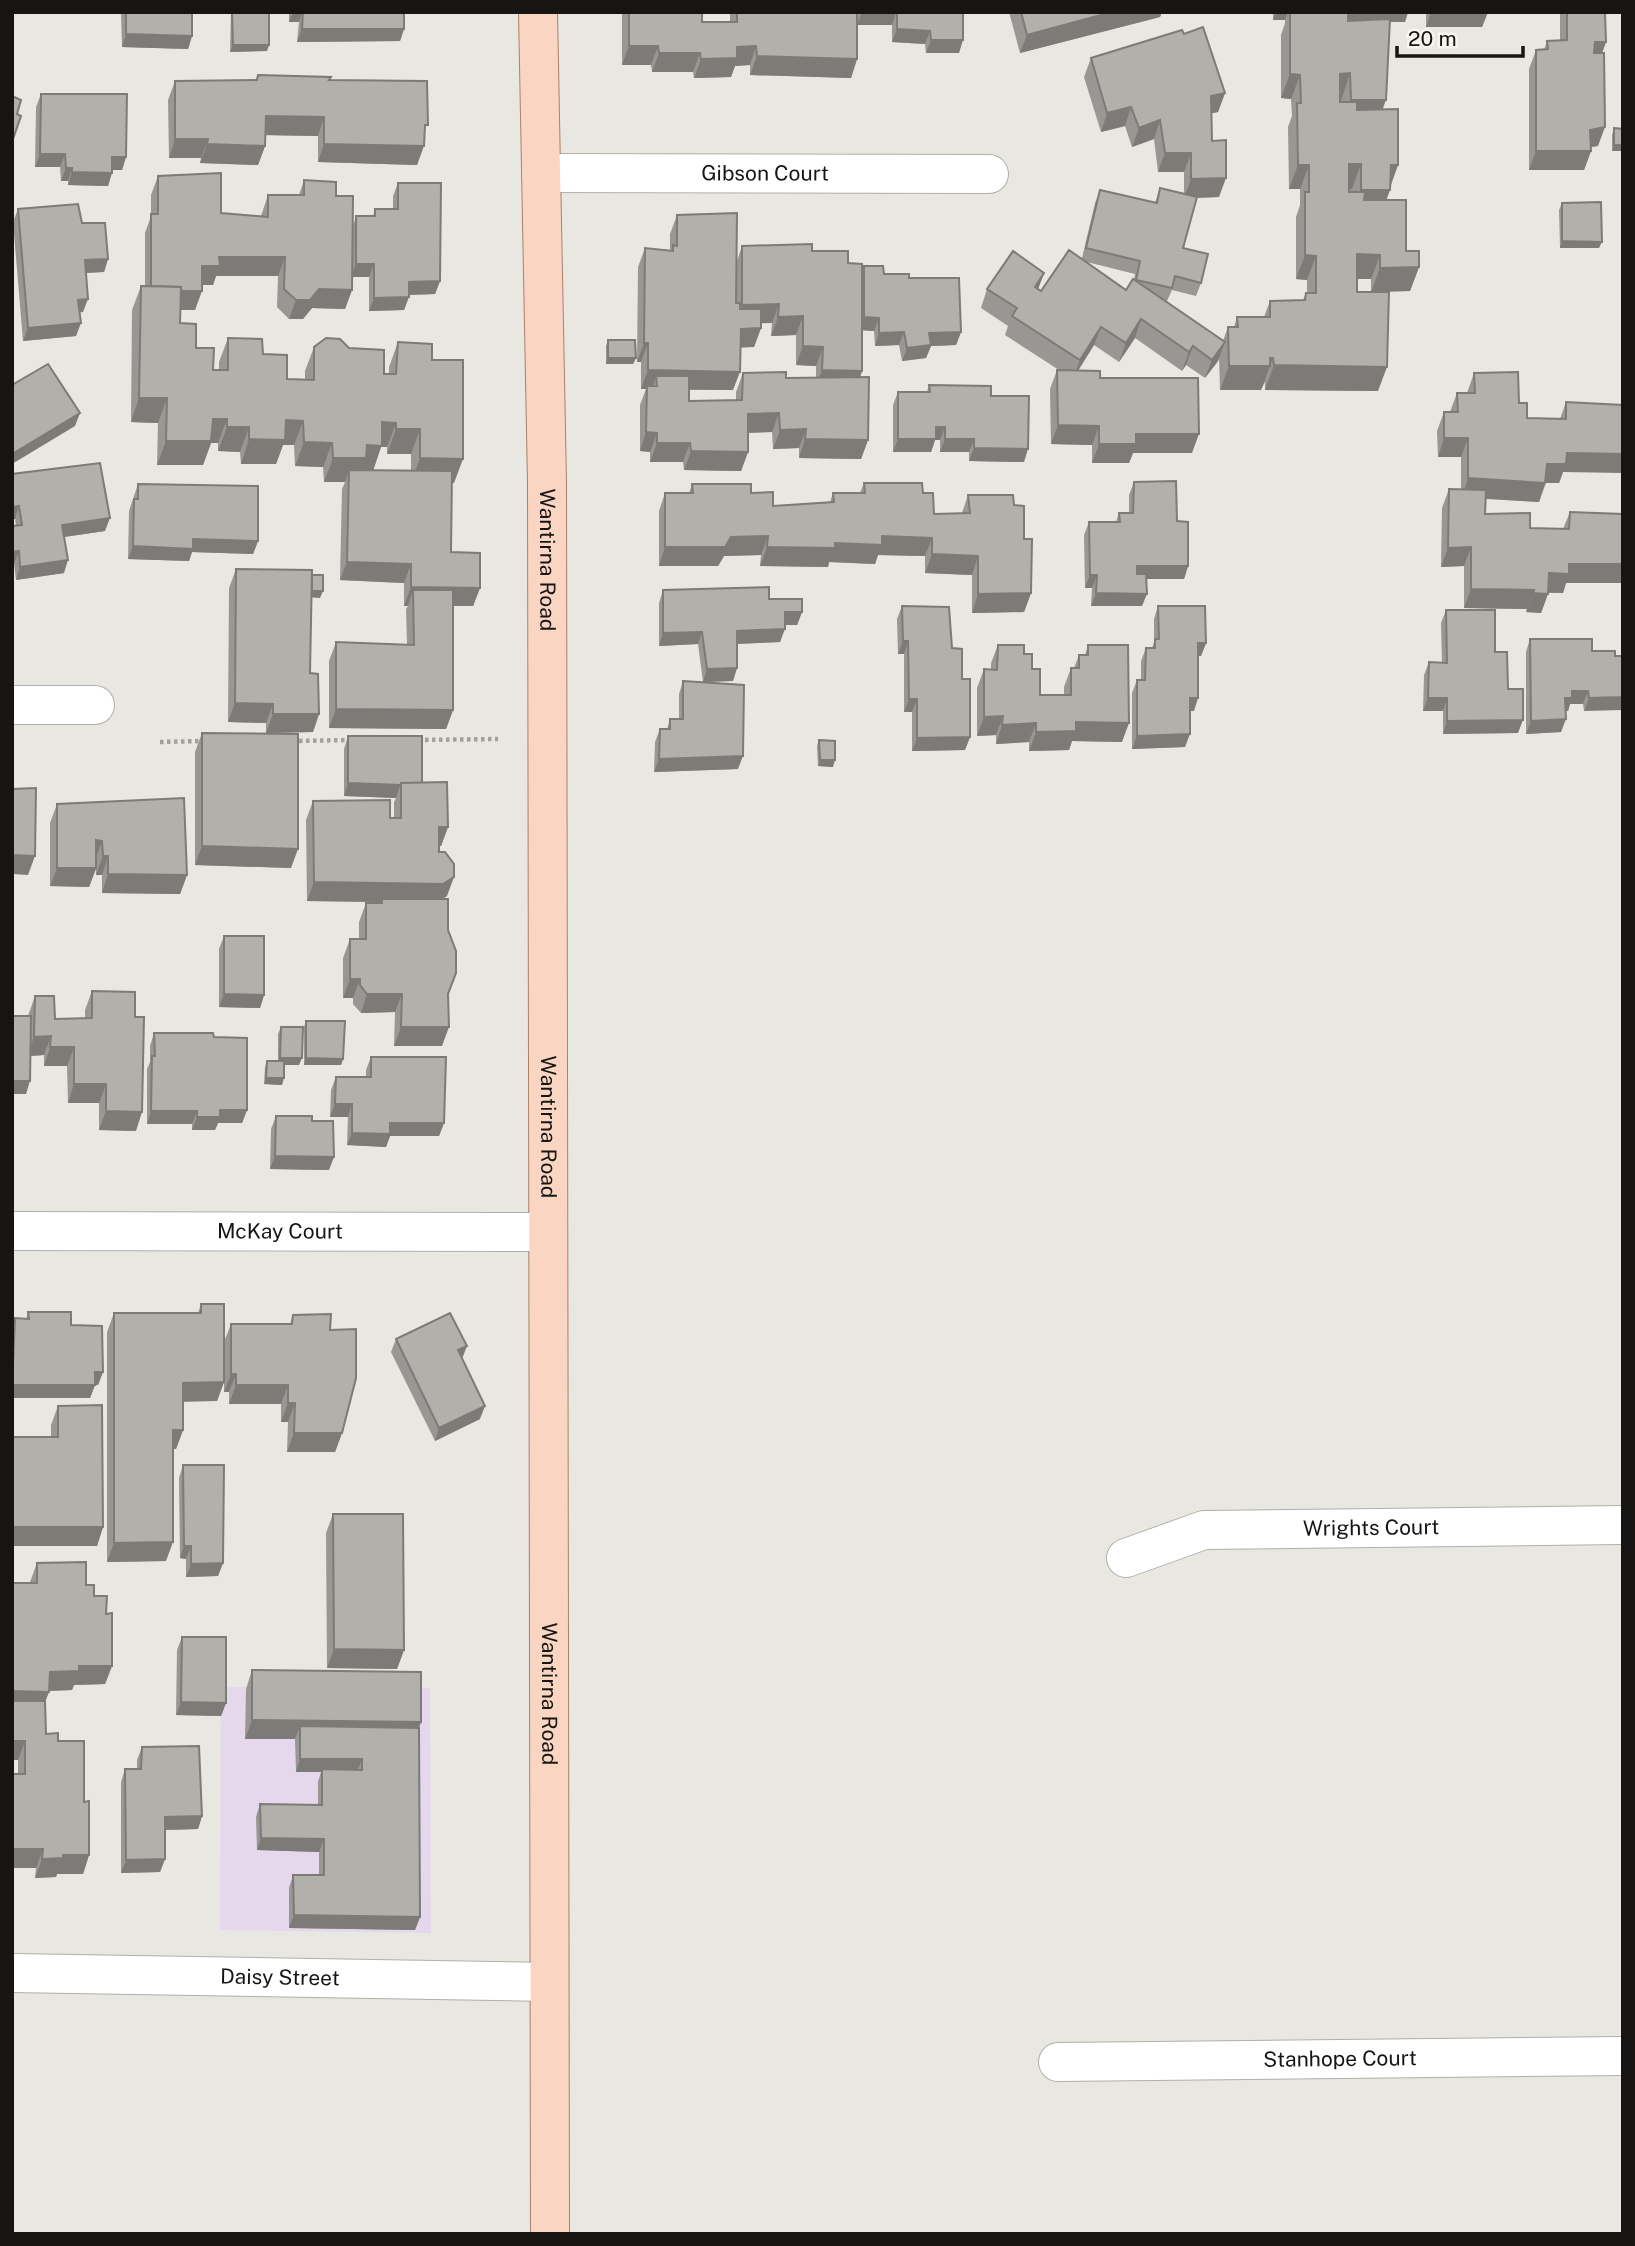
<svg xmlns="http://www.w3.org/2000/svg" width="1635" height="2246" viewBox="0 0 1635 2246" font-family="'Public Sans',sans-serif">
<rect width="100%" height="100%" fill="#e9e7e1"/>
<polygon fill="#e5d8ec" points="221,1687 430,1688 431,1933 220,1930"/>
<g fill="none" stroke-linecap="round" stroke-linejoin="round">
<g stroke="#b0afa9" stroke-width="40">
<g id="minor">
<path id="s1" d="M541,173L989,174"/>
<polyline points="12,705 95,705"/>
<path id="s2" d="M12,1231L547,1232"/>
<path id="s3" d="M1126,1558L1204,1530L1623,1525"/>
<path id="s4" d="M12,1973L548,1982"/>
<path id="s5" d="M1058,2062L1623,2056"/>
</g>
</g>
<g stroke="#a8816a" stroke-width="40">
<g id="major">
<path id="s6" d="M538,12L547,483L550,2234"/>
</g>
</g>
<g stroke="#a2a09c" stroke-width="4.5" stroke-dasharray="3.5 3.5" stroke-linecap="butt">
<polyline points="418,740 498,739"/>
<polyline points="292,741 350,740"/>
<polyline points="160,742 203,741"/>
</g>
<use href="#minor" stroke="#fff" stroke-width="38"/>
<use href="#major" stroke="#fad6c2" stroke-width="38"/>
</g>
<g fill="#989793" fill-rule="evenodd">
<polygon points="121,12 192,12 192,36 188,49 122,47"/>
<polygon points="231,12 269,12 267,51 230,52"/>
<polygon points="289,12 404,12 404,29 400,41 297,42 299,22 289,22"/>
<polygon points="622,12 702,12 702,22 730,22 730,12 963,12 959,53 926,53 925,44 892,42 892,25 857,25 857,59 851,78 750,75 750,65 735,66 731,77 694,78 693,72 652,72 651,65 622,65"/>
<polygon points="1009,12 1162,12 1160,17 1020,53"/>
<path d="M1273,12H1408L1405,22H1390L1383,109L1398,165L1386,200L1406,251L1419,267L1410,291L1371,292V279H1357V292L1378,391L1265,390V382L1261,390H1220L1219,356L1218,361L1205,378L1186,365L1182,371L1135,338L1119,362L1094,345L1078,370L1100,378L1192,453H1133L1129,463H1092V445L1051,444L1050,389L1057,370H1059L1005,335L1008,326L981,308L987,289L1044,273L1038,289L1041,291L1082,258L1095,203L1100,190L1155,203L1160,188L1184,193V172H1158L1154,139L1132,147L1125,126L1101,132L1084,77L1091,58L1184,34L1225,93L1218,112L1212,113V141L1219,197L1197,198L1183,248L1201,283L1196,296L1172,290L1167,301L1163,300L1223,341L1228,327H1234L1237,317H1264L1270,301L1303,300L1306,293H1307V280L1296,279V217L1300,205V189H1289L1288,127L1292,116L1291,99L1281,98V35L1285,23V20H1273ZM1087,262L1135,274L1134,280L1126,290Z"/>
<polygon points="1426,12 1488,12 1482,27 1426,27"/>
<polygon points="1535,12 1605,12 1606,42 1602,53 1598,146 1591,147 1591,151 1584,170 1529,170 1529,69 1536,50 1544,50 1547,41 1560,40 1560,13 1535,14"/>
<polygon points="258,75 329,80 425,134 417,165 318,162 318,136 265,135 265,146 258,165 200,163 201,158 169,158 168,100 175,81 256,80"/>
<polygon points="41,94 126,157 122,170 112,170 108,186 68,185 68,181 61,181 60,167 35,167 36,107"/>
<polygon points="1614,128 1623,151 1612,151 1612,135"/>
<path d="M158,176L221,213L261,216L268,195H299L304,180L336,196L353,226L356,216H373L375,209H393V196L398,183L440,281L435,294L409,295L404,310L369,311V277H352V290L345,309L312,308L303,319H289L277,307L278,276H216L213,285H202L195,310H180V323L196,348L213,370H219V362L228,338L263,354L287,379L305,380V371L314,347L349,348L384,374H389V367L398,342L432,360L454,483H452L451,552L480,588L473,606H453V710L446,729L329,728V661L336,642L407,645L406,609L408,606H404V583L340,580L342,489L345,482H324L323,467L295,466L294,445H283L276,464H241L240,452L218,451V443H211L203,465H157L158,423L131,422L132,310L141,286H145V233L151,216V195ZM381,447H387V454H411V471L373,470Z"/>
<polygon points="1562,203 1599,248 1560,248 1559,210"/>
<polygon points="18,209 82,223 108,259 104,272 86,273 83,312 80,312 76,336 23,341 13,222"/>
<path d="M677,215L737,261L742,246L812,251L862,269L864,266L884,274L909,278L961,332L956,345L931,346L926,358L902,361L899,345L875,346L874,331L862,330V371L860,377L868,440L861,459L799,458V448L773,449L772,432L748,433V452L741,471L684,470L683,462H650V452L640,451V405L646,389H641V362H637L638,267L645,248L670,250V234ZM761,323H772L771,336L796,335V365L816,366V378H786L743,373L736,392V400L689,401V390H733L740,347H754L761,328Z"/>
<polygon points="608,340 636,358 633,364 606,364 606,346"/>
<polygon points="1474,373 1519,403 1527,418 1560,419 1566,402 1623,405 1563,472 1559,483 1546,483 1539,502 1486,499 1485,514 1530,528 1563,529 1570,512 1623,583 1566,583 1563,593 1548,593 1541,613 1526,612 1527,609 1464,608 1464,566 1441,567 1442,508 1449,489 1461,490 1461,457 1438,457 1437,431 1444,412 1450,412 1457,393 1467,393"/>
<polygon points="929,385 991,396 1024,462 969,461 969,452 940,452 940,440 935,440 931,452 893,452 893,405 898,392 927,392"/>
<polygon points="12,474 105,531 64,537 64,573 16,580 14,564 16,526 15,519 12,519"/>
<polygon points="1134,482 1177,521 1188,566 1184,579 1146,579 1142,606 1091,606 1092,588 1085,588 1084,535 1089,522 1116,522 1119,513 1129,513 1129,495"/>
<polygon points="864,483 923,493 934,514 962,513 968,495 1014,505 1024,539 1031,593 1024,612 972,613 972,575 925,573 925,556 878,555 875,564 829,562 828,567 760,566 761,555 724,556 718,566 659,566 659,511 665,493 689,493 692,484 751,493 773,506 830,502 833,493 860,493"/>
<polygon points="138,484 258,541 253,554 192,552 189,561 128,559 129,511"/>
<polygon points="236,569 312,575 320,598 312,597 310,673 319,714 313,732 266,733 266,723 228,722 229,588"/>
<polygon points="663,590 769,599 802,612 797,625 785,625 780,642 737,644 737,668 733,681 703,682 698,644 659,646 659,603"/>
<polygon points="902,606 952,648 962,679 970,737 965,750 912,751 912,712 904,712 904,654 898,654 897,619"/>
<polygon points="1158,606 1206,643 1201,656 1198,656 1194,711 1190,711 1185,747 1132,749 1132,693 1137,680 1141,680 1141,661 1146,648 1152,648 1154,642 1154,619"/>
<polygon points="1446,610 1495,652 1508,689 1518,733 1443,734 1443,711 1423,711 1424,675 1429,662 1442,663 1441,623"/>
<polygon points="1530,639 1592,651 1615,651 1584,711 1583,704 1570,704 1568,711 1565,711 1561,732 1526,734 1526,652"/>
<polygon points="998,645 1024,654 1032,669 1040,695 1064,695 1064,687 1071,668 1074,668 1079,655 1085,655 1088,645 1122,742 1072,741 1069,750 1029,751 1029,742 996,744 996,735 977,736 977,688 984,669 991,670 991,663"/>
<polygon points="683,681 738,769 654,772 655,742 660,729 667,729 670,719 679,719 679,694"/>
<polygon points="202,733 291,868 195,865 195,752"/>
<polygon points="348,736 422,783 448,827 441,846 439,846 447,896 442,899 448,996 442,1046 394,1046 395,1012 361,1013 353,1004 353,998 343,998 343,958 350,939 359,939 359,922 366,903 380,903 381,902 307,901 306,820 313,801 394,818 394,802 396,798 344,796 344,749"/>
<polygon points="819,740 833,767 818,766 817,746"/>
<polygon points="57,804 187,875 180,894 102,893 102,875 96,875 96,869 89,887 50,886 50,823"/>
<polygon points="224,936 264,995 260,1008 219,1007 219,949"/>
<polygon points="92,991 136,1131 99,1130 99,1103 68,1103 67,1066 44,1066 44,1055 31,1056 26,1094 12,1094 13,1016 28,1016 35,996 55,1019 85,1018 85,1010"/>
<polygon points="306,1021 343,1059 341,1065 304,1065 304,1027"/>
<polygon points="281,1027 299,1065 284,1065 282,1085 264,1084 265,1068 267,1061 278,1061 278,1034"/>
<polygon points="154,1033 214,1037 247,1110 242,1123 218,1123 215,1130 192,1130 192,1124 147,1124 147,1069 150,1062 150,1046"/>
<polygon points="371,1057 444,1123 439,1136 390,1136 386,1147 347,1145 348,1117 330,1117 331,1090 336,1077 366,1077 366,1070"/>
<polygon points="276,1116 312,1121 329,1170 270,1169 271,1129"/>
<polygon points="201,1304 224,1342 231,1324 290,1324 293,1315 330,1330 342,1433 335,1452 287,1452 288,1422 281,1422 281,1404 229,1404 229,1392 224,1392 224,1382 217,1401 183,1401 183,1430 176,1449 173,1449 166,1561 107,1562 107,1332 114,1313 198,1313"/>
<polygon points="28,1312 71,1325 103,1372 98,1385 95,1385 90,1398 12,1398 12,1327 15,1318 26,1319"/>
<polygon points="396,1339 462,1358 480,1419 435,1441 391,1352"/>
<polygon points="58,1406 103,1527 97,1546 12,1546 51,1437 51,1425"/>
<polygon points="183,1465 223,1563 218,1576 186,1577 186,1559 180,1558 179,1478"/>
<polygon points="333,1514 404,1650 397,1669 327,1668 326,1533"/>
<polygon points="37,1563 86,1585 94,1596 106,1614 112,1666 105,1684 74,1685 72,1690 49,1691 45,1702 46,1734 58,1741 84,1802 89,1855 83,1874 57,1874 56,1877 35,1878 36,1868 18,1774 18,1760 12,1760 30,1582"/>
<polygon points="182,1637 226,1703 221,1716 176,1715 177,1650"/>
<polygon points="252,1670 421,1722 419,1728 420,1917 415,1930 289,1928 289,1888 293,1875 319,1875 319,1852 257,1850 256,1817 260,1804 318,1805 318,1782 321,1772 296,1772 295,1739 245,1739 246,1689"/>
<polygon points="142,1747 202,1816 198,1829 165,1830 165,1859 160,1872 121,1873 121,1782 125,1769 137,1769 137,1760"/>
</g>
<g fill="#7c7b78">
<polygon points="293,12 302,12 299,22 289,22"/>
<polygon points="862,12 896,12 892,25 857,25"/>
<polygon points="1112,12 1162,12 1160,17 1020,53 1027,35"/>
<polygon points="1276,12 1288,12 1285,20 1273,20"/>
<polygon points="1342,12 1408,12 1405,22 1339,22"/>
<polygon points="1431,12 1488,12 1482,27 1426,27"/>
<polygon points="1536,12 1561,12 1560,13 1535,14"/>
<polygon points="302,29 404,29 400,41 297,42"/>
<polygon points="897,29 930,31 925,44 892,42"/>
<polygon points="126,34 192,36 188,49 122,47"/>
<polygon points="931,40 963,40 959,53 926,53"/>
<polygon points="1595,42 1606,42 1599,61 1588,60"/>
<polygon points="233,45 269,45 267,51 230,52"/>
<polygon points="629,46 658,46 651,65 622,65"/>
<polygon points="756,46 750,65 735,66 731,77 694,78 701,59 737,47"/>
<polygon points="659,53 700,53 693,72 652,72"/>
<polygon points="757,56 857,59 851,78 750,75"/>
<polygon points="1350,73 1342,98 1332,98 1340,74"/>
<polygon points="1290,74 1300,75 1291,99 1281,98"/>
<polygon points="1225,93 1218,112 1204,115 1211,96"/>
<polygon points="1351,100 1386,100 1377,124 1342,124"/>
<polygon points="1131,107 1125,126 1101,132 1107,113"/>
<polygon points="266,116 324,117 318,136 259,135"/>
<polygon points="1160,120 1154,139 1132,147 1139,128"/>
<polygon points="1605,127 1598,146 1583,148 1590,130"/>
<polygon points="175,139 208,139 201,158 169,158"/>
<polygon points="207,144 265,146 258,165 200,163"/>
<polygon points="324,144 424,146 417,165 318,162"/>
<polygon points="1614,145 1623,145 1623,151 1612,151"/>
<polygon points="1536,151 1591,151 1584,170 1529,170"/>
<polygon points="1165,153 1191,153 1184,172 1158,172"/>
<polygon points="40,154 65,154 60,167 35,167"/>
<polygon points="112,157 126,157 122,170 108,170"/>
<polygon points="1349,164 1361,164 1352,189 1340,189"/>
<polygon points="1298,165 1309,165 1300,189 1289,189"/>
<polygon points="1391,165 1398,165 1389,189"/>
<polygon points="66,168 72,168 68,181 61,181"/>
<polygon points="72,172 112,173 108,186 68,185"/>
<polygon points="1226,178 1219,197 1184,198 1191,179"/>
<polygon points="1361,190 1390,190 1381,215 1352,215"/>
<polygon points="1562,241 1602,242 1599,248 1560,248"/>
<polygon points="1357,254 1380,255 1371,279 1348,279"/>
<polygon points="1305,255 1316,256 1307,280 1296,279"/>
<polygon points="219,257 285,257 278,276 216,276 213,285 195,285 202,266"/>
<polygon points="108,259 104,272 80,273 85,260"/>
<polygon points="356,264 374,264 369,277 351,277"/>
<polygon points="1419,267 1410,291 1371,292 1380,268"/>
<polygon points="1044,273 1037,292 1035,287"/>
<polygon points="440,281 435,294 404,295 409,282"/>
<polygon points="319,289 352,290 345,309 312,308 303,319 289,319 296,300"/>
<polygon points="151,290 202,291 195,310 145,309"/>
<polygon points="409,297 404,310 369,311 374,298"/>
<polygon points="88,299 83,312 74,313 78,300"/>
<polygon points="779,304 772,323 736,324 742,305"/>
<polygon points="803,316 796,335 771,336 778,317"/>
<polygon points="864,317 879,318 874,331 859,330"/>
<polygon points="1141,319 1135,338 1119,362 1126,343"/>
<polygon points="81,323 76,336 23,341 28,328"/>
<polygon points="1101,327 1094,345 1073,379 1080,360"/>
<polygon points="761,328 754,347 734,348 741,329"/>
<polygon points="904,332 899,345 875,346 879,333"/>
<polygon points="961,332 956,345 931,346 926,358 902,361 907,348 929,333"/>
<polygon points="1225,342 1218,361 1205,378 1212,360"/>
<polygon points="644,343 648,343 641,362 637,362"/>
<polygon points="803,346 823,347 816,366 796,365"/>
<polygon points="1193,346 1186,365 1182,371 1189,352"/>
<polygon points="608,358 636,358 633,364 606,364"/>
<polygon points="1270,358 1273,358 1261,390 1220,390 1229,366"/>
<polygon points="1274,365 1387,367 1378,391 1265,390"/>
<polygon points="648,370 740,372 733,390 656,389 657,386 656,376 652,389 647,386 646,389 641,389"/>
<polygon points="822,370 862,371 856,390 815,389"/>
<polygon points="139,398 167,398 158,423 131,422"/>
<polygon points="80,413 75,426 12,464 12,454"/>
<polygon points="779,413 772,432 741,433 748,414"/>
<polygon points="213,419 227,419 218,443 211,443 203,465 157,465 166,441"/>
<polygon points="286,420 303,421 294,445 283,445 276,464 241,464 249,439"/>
<polygon points="382,422 396,423 387,447 381,447 373,471 362,470 357,482 349,470 345,482 324,482 333,458 367,445"/>
<polygon points="1058,425 1099,426 1092,445 1051,444"/>
<polygon points="227,427 249,427 240,452 218,451"/>
<polygon points="936,427 945,427 940,440 935,440 931,452 893,452 898,439"/>
<polygon points="396,429 420,429 411,454 387,454"/>
<polygon points="806,429 799,448 773,449 780,430"/>
<polygon points="646,432 657,433 650,452 640,451"/>
<polygon points="1136,434 1199,434 1192,453 1133,453 1129,463 1092,463 1099,444"/>
<polygon points="1444,438 1468,438 1461,457 1438,457"/>
<polygon points="805,439 868,440 861,459 799,458"/>
<polygon points="945,439 974,439 969,452 940,452"/>
<polygon points="304,442 332,443 323,467 295,466"/>
<polygon points="657,443 690,443 683,462 650,462"/>
<polygon points="974,448 1028,449 1024,462 969,461"/>
<polygon points="691,451 748,452 741,471 684,470"/>
<polygon points="1567,453 1623,454 1623,473 1563,472 1559,483 1540,483 1547,464"/>
<polygon points="420,458 463,459 454,483 411,483"/>
<polygon points="1468,478 1545,483 1539,502 1462,497"/>
<polygon points="19,506 15,519 12,519 12,507"/>
<polygon points="110,518 105,531 57,538 62,525"/>
<polygon points="768,536 761,555 724,556 718,566 659,566 665,547 731,537"/>
<polygon points="882,536 932,538 925,556 878,555 875,564 829,562 828,567 760,566 767,547 835,543"/>
<polygon points="193,539 258,541 253,554 192,552 189,561 128,559 133,546"/>
<polygon points="1471,547 1464,566 1441,567 1448,548"/>
<polygon points="19,551 14,564 12,565 12,552"/>
<polygon points="932,554 978,556 972,575 925,573"/>
<polygon points="68,560 64,573 16,580 20,567"/>
<polygon points="347,562 411,564 404,583 340,580"/>
<polygon points="1569,564 1623,564 1623,583 1566,583 1563,593 1543,592 1549,573"/>
<polygon points="1137,566 1188,566 1184,579 1132,579"/>
<polygon points="1090,575 1097,575 1092,588 1085,588"/>
<polygon points="411,587 480,588 473,606 413,606 413,590 408,606 404,606"/>
<polygon points="1471,589 1534,590 1527,609 1464,608"/>
<polygon points="312,591 323,591 320,598 309,597"/>
<polygon points="1031,593 1024,612 972,613 978,594"/>
<polygon points="1096,593 1147,594 1142,606 1091,606"/>
<polygon points="1533,593 1548,594 1541,613 1526,612"/>
<polygon points="785,612 802,612 797,625 780,625"/>
<polygon points="785,629 780,642 733,644 737,631"/>
<polygon points="702,632 698,644 659,646 663,633"/>
<polygon points="903,641 908,641 904,654 898,654"/>
<polygon points="1198,643 1206,643 1201,656 1194,656"/>
<polygon points="737,668 733,681 703,682 707,669"/>
<polygon points="1572,691 1588,691 1583,704 1570,704 1568,711 1560,711 1565,698"/>
<polygon points="1623,697 1623,710 1584,711 1589,698"/>
<polygon points="1190,698 1198,698 1194,711 1185,711"/>
<polygon points="1428,698 1447,698 1443,711 1423,711"/>
<polygon points="909,699 917,699 912,712 904,712"/>
<polygon points="235,703 273,704 266,723 228,722"/>
<polygon points="336,709 453,710 446,729 329,728"/>
<polygon points="273,714 319,714 313,732 266,733"/>
<polygon points="1003,716 996,735 977,736 984,717"/>
<polygon points="1566,719 1561,732 1526,734 1531,721"/>
<polygon points="1523,720 1518,733 1443,734 1447,721"/>
<polygon points="1076,722 1129,723 1122,742 1072,741 1069,750 1029,751 1036,732"/>
<polygon points="1036,723 1029,742 996,744 1002,725"/>
<polygon points="1190,734 1185,747 1132,749 1137,736"/>
<polygon points="970,737 965,750 912,751 917,738"/>
<polygon points="743,756 738,769 654,772 659,759"/>
<polygon points="820,760 835,760 833,767 818,766"/>
<polygon points="348,783 400,785 396,798 344,796"/>
<polygon points="439,827 448,827 441,846 432,846"/>
<polygon points="96,840 102,841 95,860"/>
<polygon points="202,846 298,849 291,868 195,865"/>
<polygon points="12,855 35,856 28,875 12,874"/>
<polygon points="103,856 108,856 102,875 96,875"/>
<polygon points="57,868 96,868 89,887 50,886"/>
<polygon points="108,874 187,875 180,894 102,893"/>
<polygon points="454,877 447,896 436,903 382,899 381,902 307,901 314,882"/>
<polygon points="350,979 360,979 353,998 343,998"/>
<polygon points="224,994 264,995 260,1008 219,1007"/>
<polygon points="367,994 402,994 395,1012 361,1013"/>
<polygon points="401,1027 449,1027 442,1046 394,1046"/>
<polygon points="51,1036 44,1055 27,1056 34,1037"/>
<polygon points="50,1047 74,1047 67,1066 44,1066"/>
<polygon points="280,1058 302,1058 299,1065 278,1065"/>
<polygon points="306,1058 343,1059 341,1065 304,1065"/>
<polygon points="266,1078 284,1078 282,1085 264,1084"/>
<polygon points="12,1081 30,1081 26,1094 12,1094"/>
<polygon points="74,1084 106,1084 99,1103 68,1103"/>
<polygon points="335,1104 352,1104 348,1117 330,1117"/>
<polygon points="220,1110 247,1110 242,1123 218,1123 215,1130 192,1130 197,1117"/>
<polygon points="106,1111 142,1112 136,1131 99,1130"/>
<polygon points="151,1111 197,1111 192,1124 147,1124"/>
<polygon points="390,1123 444,1123 439,1136 390,1136 386,1147 347,1145 352,1133"/>
<polygon points="275,1156 334,1157 329,1170 270,1169"/>
<polygon points="467,1346 462,1359 458,1350"/>
<polygon points="95,1372 103,1372 98,1385 90,1385"/>
<polygon points="231,1374 236,1374 229,1392 224,1392"/>
<polygon points="224,1382 217,1401 176,1402 183,1383"/>
<polygon points="12,1385 95,1385 90,1398 12,1398"/>
<polygon points="236,1385 288,1385 281,1404 229,1404"/>
<polygon points="288,1403 295,1403 288,1422 281,1422"/>
<polygon points="485,1406 480,1419 435,1441 439,1428"/>
<polygon points="173,1430 183,1430 176,1449 166,1449"/>
<polygon points="294,1433 342,1433 335,1452 287,1452"/>
<polygon points="12,1527 103,1527 97,1546 12,1546"/>
<polygon points="173,1542 166,1561 107,1562 114,1543"/>
<polygon points="184,1546 191,1546 186,1559 180,1558"/>
<polygon points="223,1563 218,1576 186,1577 191,1564"/>
<polygon points="334,1649 404,1650 397,1669 327,1668"/>
<polygon points="79,1666 112,1666 105,1684 74,1685 72,1690 44,1691 50,1672"/>
<polygon points="12,1691 49,1692 42,1710 12,1710"/>
<polygon points="181,1702 226,1703 221,1716 176,1715"/>
<polygon points="252,1720 421,1722 414,1741 300,1726 295,1739 245,1739"/>
<polygon points="12,1741 25,1741 18,1760 12,1760"/>
<polygon points="300,1759 362,1759 357,1772 322,1769 321,1772 296,1772"/>
<polygon points="202,1816 198,1829 161,1830 165,1817"/>
<polygon points="261,1838 324,1839 319,1852 257,1850"/>
<polygon points="12,1849 43,1849 36,1868 12,1868"/>
<polygon points="63,1855 89,1855 83,1874 57,1874 56,1877 35,1878 42,1859"/>
<polygon points="165,1859 160,1872 121,1873 126,1860"/>
<polygon points="294,1915 420,1917 415,1930 289,1928"/>
</g>
<g fill="#b1b0ab" stroke="#7c7b78" stroke-width="2">
<polygon points="126,12 192,12 192,36 126,34"/>
<polygon points="232,12 269,12 269,45 233,45"/>
<polygon points="303,12 404,12 404,29 302,29"/>
<polygon points="629,12 702,12 702,22 737,22 737,12 857,12 857,59 757,56 756,46 737,47 737,58 701,59 700,53 659,53 658,46 629,46"/>
<polygon points="897,12 963,12 963,40 931,40 930,31 897,29"/>
<polygon points="1021,12 1112,12 1027,35"/>
<polygon points="1290,12 1348,12 1348,21 1390,19 1386,100 1351,100 1350,73 1340,74 1340,102 1357,102 1357,110 1398,109 1398,165 1391,165 1390,190 1361,190 1361,164 1349,164 1349,192 1365,192 1364,200 1406,200 1406,251 1419,251 1419,267 1380,268 1380,255 1357,254 1357,292 1389,292 1387,367 1274,365 1273,358 1270,358 1270,366 1229,366 1228,327 1238,327 1237,317 1270,317 1270,301 1305,300 1306,293 1316,293 1316,256 1305,255 1305,192 1309,192 1309,165 1298,165 1297,103 1301,103 1300,75 1290,74"/>
<polygon points="1567,12 1605,12 1606,42 1595,42 1594,53 1604,53 1605,127 1590,130 1591,151 1536,151 1536,50 1548,49 1547,41 1567,40"/>
<polygon points="1203,27 1225,93 1211,96 1212,141 1226,140 1226,178 1191,179 1191,153 1165,153 1160,120 1139,128 1131,107 1107,113 1091,58 1182,30 1184,34"/>
<polygon points="258,75 331,77 329,80 427,81 428,125 425,125 424,146 324,144 324,117 266,116 265,146 207,144 208,139 175,139 175,81 257,80"/>
<polygon points="41,94 127,94 126,157 112,157 112,173 72,172 72,168 66,168 65,154 40,154"/>
<polygon points="12,96 21,100 17,114 21,116 12,142"/>
<polygon points="1614,128 1623,129 1623,145 1614,145"/>
<polygon points="221,173 221,213 268,217 268,195 304,195 304,180 336,182 336,196 353,196 352,290 319,289 310,300 296,300 284,289 285,257 219,257 220,266 202,266 202,291 181,291 181,287 151,286 151,214 158,214 158,176"/>
<polygon points="398,183 441,183 440,281 409,282 409,297 374,298 374,264 356,264 356,216 375,216 375,209 398,209"/>
<polygon points="1160,188 1197,197 1183,248 1208,254 1201,283 1175,276 1172,288 1136,280 1140,261 1086,248 1100,190 1157,203"/>
<polygon points="1601,202 1602,242 1562,241 1562,203"/>
<polygon points="78,204 82,223 105,223 108,259 85,260 88,299 78,300 81,323 28,328 18,209"/>
<polygon points="737,213 736,303 740,303 740,309 761,309 761,328 741,329 740,372 648,370 648,343 644,343 645,248 673,251 673,245 677,246 677,215"/>
<polygon points="812,244 812,251 848,251 848,263 862,264 862,371 822,370 823,347 803,346 803,316 778,317 779,304 742,305 742,246"/>
<polygon points="1069,250 1126,290 1133,279 1225,342 1212,360 1193,346 1189,352 1141,319 1126,343 1101,327 1080,360 1012,316 1017,308 987,289 1013,251 1044,273 1035,287 1041,291"/>
<polygon points="864,266 883,266 884,274 909,274 909,278 959,278 961,332 929,333 931,345 907,348 904,332 879,333 879,318 864,317"/>
<polygon points="141,286 181,287 180,323 196,324 196,348 214,348 213,370 228,370 228,338 262,339 263,354 287,355 287,379 314,380 314,347 326,338 340,339 349,348 384,350 384,374 396,374 398,342 432,344 432,360 463,360 463,459 420,458 420,429 396,429 396,423 382,422 382,446 367,445 366,458 333,458 332,443 304,442 303,421 286,420 285,440 249,439 249,427 227,427 227,419 213,419 211,441 166,441 167,398 139,398"/>
<polygon points="608,340 635,340 636,358 608,358"/>
<polygon points="48,364 80,413 12,454 12,385"/>
<polygon points="1057,370 1100,371 1100,378 1198,378 1199,434 1136,434 1136,444 1099,444 1099,426 1058,425"/>
<polygon points="786,372 786,378 869,377 868,440 805,439 806,429 780,430 779,413 748,414 748,452 691,451 690,443 657,443 657,433 646,432 647,386 657,386 656,376 689,376 689,401 742,400 743,373"/>
<polygon points="1518,372 1519,403 1527,403 1527,418 1566,419 1566,402 1623,405 1623,454 1567,453 1566,464 1547,464 1545,483 1468,478 1468,438 1444,438 1444,412 1458,412 1457,393 1475,393 1474,373"/>
<polygon points="929,385 991,386 991,396 1029,396 1028,449 974,448 974,439 945,439 945,427 936,427 936,439 898,439 898,392 930,392"/>
<polygon points="100,463 110,518 62,525 68,560 20,567 19,551 12,552 12,526 22,525 19,506 12,507 12,474"/>
<polygon points="349,470 452,471 451,552 480,553 480,588 411,587 411,564 347,562"/>
<polygon points="1176,481 1177,521 1188,522 1188,566 1137,566 1137,574 1146,574 1147,594 1096,593 1097,575 1090,575 1089,522 1120,522 1119,513 1133,513 1134,482"/>
<polygon points="864,483 922,483 923,493 933,493 934,514 970,513 968,495 1013,495 1014,505 1024,506 1024,539 1032,539 1031,593 978,594 978,556 932,554 932,538 882,536 882,545 835,543 835,548 767,547 768,536 731,537 725,547 665,547 665,493 693,493 692,484 751,484 751,493 773,492 773,506 834,502 833,493 865,493"/>
<polygon points="138,484 258,486 258,541 193,539 193,549 133,546 134,499 138,499"/>
<polygon points="1449,489 1486,490 1485,514 1530,513 1530,528 1569,529 1570,512 1623,514 1623,564 1569,564 1569,574 1549,573 1548,594 1533,593 1534,590 1471,589 1471,547 1448,548"/>
<polygon points="236,569 312,570 310,673 318,674 319,714 273,714 273,704 235,703"/>
<rect x="312" y="575" width="11" height="16"/>
<polygon points="769,587 769,599 802,599 802,612 785,612 785,629 737,631 737,668 707,669 702,632 663,633 663,590"/>
<polygon points="413,590 453,590 453,710 336,709 336,642 414,645"/>
<polygon points="902,606 949,607 952,648 962,649 962,679 970,679 970,737 917,738 917,699 909,699 908,641 903,641"/>
<polygon points="1158,606 1205,606 1206,643 1198,643 1198,698 1190,698 1190,734 1137,736 1137,680 1145,680 1146,648 1155,648 1155,639 1159,639"/>
<polygon points="1446,610 1495,610 1495,652 1507,652 1508,689 1523,689 1523,720 1447,721 1447,698 1428,698 1429,662 1447,663"/>
<polygon points="1530,639 1592,639 1592,651 1615,651 1615,656 1623,656 1623,697 1589,698 1588,691 1572,691 1572,698 1565,698 1566,719 1531,721"/>
<polygon points="998,645 1024,645 1024,654 1032,654 1032,669 1040,669 1040,695 1071,695 1071,668 1079,668 1079,655 1088,655 1088,645 1128,645 1129,723 1076,722 1076,731 1036,732 1036,723 1002,725 1003,716 984,717 984,669 997,670"/>
<polygon points="683,681 744,685 743,756 659,759 660,729 670,729 670,719 683,719"/>
<polygon points="202,733 298,734 298,849 202,846"/>
<polygon points="348,736 422,736 422,783 401,783 401,785 348,783"/>
<polygon points="819,740 835,741 835,760 820,760"/>
<polygon points="447,782 448,827 439,827 439,852 445,852 454,864 454,877 443,884 314,882 313,801 390,800 390,818 401,818 401,783"/>
<polygon points="36,788 35,856 12,855 12,789"/>
<polygon points="184,798 187,875 108,874 108,856 103,856 102,841 96,840 96,868 57,868 57,804"/>
<polygon points="382,899 448,899 448,930 456,951 456,973 448,994 449,1027 401,1027 402,994 367,994 360,985 360,979 350,979 350,939 366,939 366,903 382,903"/>
<polygon points="224,936 264,936 264,995 224,994"/>
<polygon points="92,991 135,992 135,1017 144,1017 142,1112 106,1111 106,1084 74,1084 74,1047 50,1047 51,1036 34,1037 35,996 54,996 55,1019 92,1018"/>
<polygon points="12,995 13,1016 31,1016 30,1081 12,1081"/>
<polygon points="306,1021 345,1021 343,1059 306,1058"/>
<polygon points="281,1027 303,1027 302,1058 280,1058"/>
<polygon points="154,1033 213,1033 214,1037 247,1038 247,1110 220,1110 220,1117 197,1117 197,1111 151,1111 152,1056 155,1056"/>
<polygon points="371,1057 446,1057 444,1123 390,1123 390,1134 352,1133 352,1104 335,1104 336,1077 371,1077"/>
<polygon points="267,1061 284,1061 284,1078 266,1078"/>
<polygon points="276,1116 312,1116 312,1121 333,1121 334,1157 275,1156"/>
<polygon points="201,1304 224,1304 224,1382 183,1383 183,1430 173,1430 173,1542 114,1543 114,1313 201,1313"/>
<polygon points="28,1312 71,1312 71,1325 102,1326 103,1372 95,1372 95,1385 12,1385 15,1318 29,1319"/>
<polygon points="450,1313 467,1346 458,1350 485,1406 439,1428 396,1339"/>
<polygon points="331,1314 330,1330 356,1329 356,1378 342,1433 294,1433 295,1403 288,1403 288,1385 236,1385 236,1374 231,1374 231,1324 292,1324 293,1315"/>
<polygon points="102,1405 103,1527 12,1527 12,1437 58,1437 58,1406"/>
<polygon points="183,1465 224,1465 223,1563 191,1564 191,1546 184,1546"/>
<polygon points="333,1514 403,1514 404,1650 334,1649"/>
<polygon points="86,1562 86,1585 94,1585 94,1596 107,1596 106,1614 112,1613 112,1666 79,1666 79,1671 50,1672 49,1692 12,1691 12,1583 37,1583 37,1563"/>
<polygon points="182,1637 226,1637 226,1703 181,1702"/>
<polygon points="252,1670 421,1672 421,1722 252,1720"/>
<polygon points="12,1701 45,1701 46,1734 58,1733 58,1741 84,1741 84,1802 89,1801 89,1855 63,1855 63,1858 42,1859 43,1849 12,1849 12,1774 25,1774 25,1741 12,1741"/>
<polygon points="300,1726 419,1728 420,1917 294,1915 293,1875 324,1875 324,1839 261,1838 260,1804 322,1805 322,1769 362,1770 362,1759 300,1759"/>
<polygon points="199,1746 202,1816 165,1817 165,1859 126,1860 125,1769 141,1769 142,1747"/>
</g>
<g text-anchor="middle" stroke-width="7" stroke-linejoin="round" paint-order="stroke">
<g font-size="21" fill="#161513" stroke="#f6f5ef">
<text dy="7" stroke="none"><textPath href="#s1" startOffset="224">Gibson Court</textPath></text>
<text dy="7" stroke="none"><textPath href="#s6" startOffset="548">Wantirna Road</textPath></text>
<text dy="7" stroke="none"><textPath href="#s6" startOffset="1115">Wantirna Road</textPath></text>
<text dy="7" stroke="none"><textPath href="#s2" startOffset="268">McKay Court</textPath></text>
<text dy="7" stroke="none"><textPath href="#s3" startOffset="250">Wrights Court</textPath></text>
<text dy="7" stroke="none"><textPath href="#s6" startOffset="1682">Wantirna Road</textPath></text>
<text dy="7" stroke="none"><textPath href="#s4" startOffset="268">Daisy Street</textPath></text>
<text dy="7" stroke="none"><textPath href="#s5" startOffset="282">Stanhope Court</textPath></text>
</g>
</g>
<rect width="1635" height="2246" fill="none" stroke="#161513" stroke-width="28"/>
<path d="M1397 46v10h126v-10" fill="none" stroke="#161513" stroke-width="3.5"/>
<text x="1408" y="46" font-size="21" fill="#161513" stroke="#f6f5ef" stroke-width="5" paint-order="stroke">20 m</text>
</svg>
